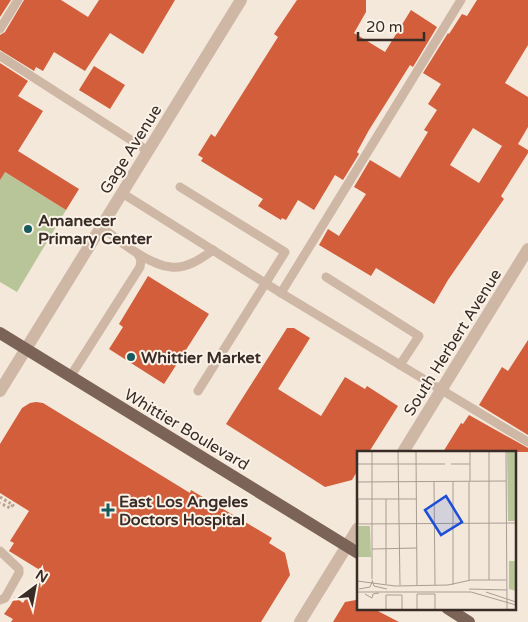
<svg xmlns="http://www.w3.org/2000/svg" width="528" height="622" viewBox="0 0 528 622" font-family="'Varela Round',sans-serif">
<rect width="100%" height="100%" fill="#f4e8db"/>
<polygon fill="#b7c599" points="0,169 66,210 17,292 0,282"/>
<g fill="#d25e3b" fill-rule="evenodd">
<polygon points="0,0 11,0 0,17"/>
<polygon points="24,0 61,0 88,17 99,0 175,0 143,54 110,33 85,71 54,52 43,71 36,67 34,71 0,50 0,35 5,32"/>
<polygon points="297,0 366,0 366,12 354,33 385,52 411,10 437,27 413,67 410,65 369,130 357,152 359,154 343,180 335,175 314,210 298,200 286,220 282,218 281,220 258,206 263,199 201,161 203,158 198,155 211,134 215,137 244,91 278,37 274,34"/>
<path d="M477,0H528V45L505,83L528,97V127L518,144L528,150V153L501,196L504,199L448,280L434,304L376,268L371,276L319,245L328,229L339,236L366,194L354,187L370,160L400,178L428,132L424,130L437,110L428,104L441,84L423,73L448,33L449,34L462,14L467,16ZM473,128L502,146L479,183L450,165Z"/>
<polygon points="0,63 28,81 18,96 43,111 18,151 79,189 66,210 5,172 0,180"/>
<polygon points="94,66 125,85 110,109 79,90"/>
<polygon points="148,276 209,314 164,384 109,349 123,327 119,324"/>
<polygon points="287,328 294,328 310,338 278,389 321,416 345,377 365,389 367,386 398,406 369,452 358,452 358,470 352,480 325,487 226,424"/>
<polygon points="528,340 528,435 479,405 502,367 508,371"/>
<polygon points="36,402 43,403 190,493 191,490 272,538 269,543 285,553 290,575 261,622 11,622 13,619 4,614 10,606 15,597 23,603 43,572 9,551 14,543 10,541 29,511 0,493 0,444 22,408 30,403"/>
<polygon points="469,415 528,448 528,452 443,452 461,423 463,424"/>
<polygon points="356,600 358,601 358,608 372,608 399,622 333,622 345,602"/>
</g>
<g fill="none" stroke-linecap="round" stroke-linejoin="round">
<polyline stroke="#baa18f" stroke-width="3" stroke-dasharray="2.5 2.5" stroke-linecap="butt" points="0,497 13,505 10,508 0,503"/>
<g stroke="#ceb7a5" stroke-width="9">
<polyline points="0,29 18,0"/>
<polyline points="0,56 148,151"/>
<polyline points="180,187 285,252 198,391"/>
<polyline points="122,193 281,293 528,442"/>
<path d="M101,227C119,240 148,265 171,267C186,269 201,259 213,250"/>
<polyline points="326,277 419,336 400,365"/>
<polyline points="281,293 461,0"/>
<polyline points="70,377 140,267 141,260 138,254"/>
<polyline points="0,551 19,569 19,573 5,598 0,600"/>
</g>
<g stroke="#ceb7a5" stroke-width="12">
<polyline points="0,391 241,0"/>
<polyline points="403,452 528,249"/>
<polyline points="300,622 358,528"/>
</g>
<g stroke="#7c6357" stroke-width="12">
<polyline points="0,333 358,553"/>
<polyline points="447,608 469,622"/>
</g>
</g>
<g fill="#185b5f" stroke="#fbf2e8" stroke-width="2">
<circle cx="28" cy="229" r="5"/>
<circle cx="131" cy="357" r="5"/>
<path d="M105.5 502.5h5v5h5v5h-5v5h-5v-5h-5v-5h5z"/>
</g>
<g text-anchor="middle" stroke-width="4" stroke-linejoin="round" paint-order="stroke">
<g font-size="16" fill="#392c27" stroke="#fbf2e8">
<text transform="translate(130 149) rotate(-58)" y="6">Gage Avenue</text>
<text transform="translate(452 342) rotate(-58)" y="6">South Herbert Avenue</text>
<text transform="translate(187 429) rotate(31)" y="6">Whittier Boulevard</text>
</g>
<g font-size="16" font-weight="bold" fill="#392c27" stroke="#fbf2e8" text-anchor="start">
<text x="38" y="226">Amanecer<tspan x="38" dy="18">Primary Center</tspan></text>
<text x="141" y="363">Whittier Market</text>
<text x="119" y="507">East Los Angeles<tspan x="119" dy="18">Doctors Hospital</tspan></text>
</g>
</g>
<g transform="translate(357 451)">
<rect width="159" height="159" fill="#f4e8db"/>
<path d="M150,0H159V70H151ZM0,75H13L14,106H0ZM152,110H159V140L152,138Z" fill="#b7c599"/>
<path fill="none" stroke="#a99d93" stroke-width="1" d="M15,0V128M41,0L43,134M59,0L60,134M113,0V30M132,0V129M149,0L150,158M0,13H88M94,13H113M96,30V134M0,31L149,30M77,31L78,134M112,31V129M0,48H59M29,48V133M0,73L159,72M1,73V48M15,98L60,97M0,106V129M15,129L17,135L30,138M0,130L38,135L91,134L114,129H149M2,138L13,136L15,131M112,138L150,139M0,141H114L159,154M129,141L159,151M8,143L15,147L16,143L22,142M29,158V144H45V158M60,158V143H78V158"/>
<path fill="#1d4ed8" fill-opacity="0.15" stroke="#1d4ed8" stroke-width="2.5" d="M89,45L105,71L84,84L68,59Z"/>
<rect width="159" height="159" fill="none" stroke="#392c27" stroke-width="2.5"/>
</g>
<g transform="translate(35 587) rotate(32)" stroke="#fbf2e8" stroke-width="4" paint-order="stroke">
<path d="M0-4L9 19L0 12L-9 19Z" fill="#392c27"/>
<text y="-8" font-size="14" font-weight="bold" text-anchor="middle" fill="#392c27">N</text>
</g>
<path d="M358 32v8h66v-8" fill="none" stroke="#392c27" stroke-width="2.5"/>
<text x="366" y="32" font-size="15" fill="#392c27" stroke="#fbf2e8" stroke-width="4" paint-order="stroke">20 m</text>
</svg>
